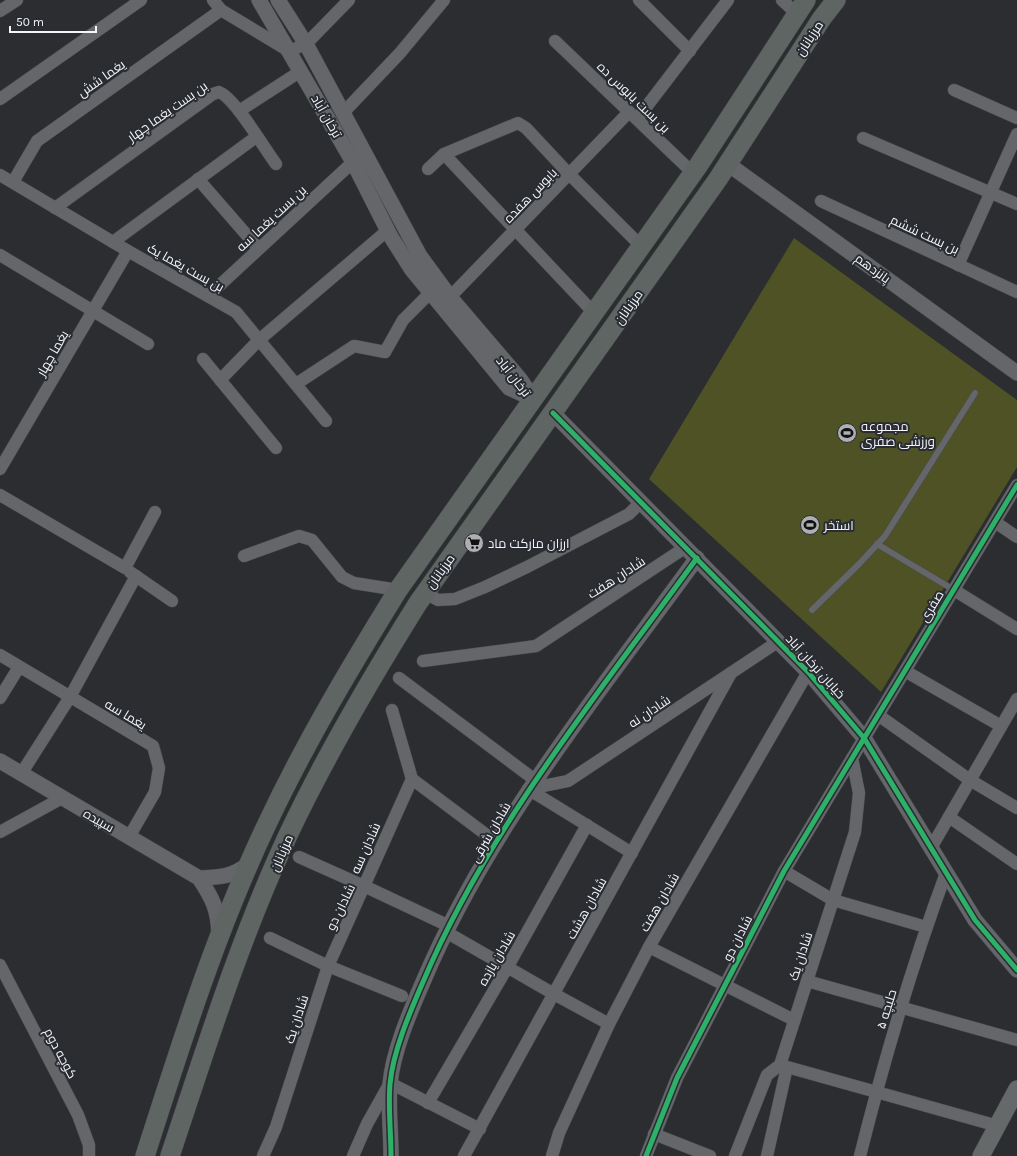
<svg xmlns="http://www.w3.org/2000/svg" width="1017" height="1156" viewBox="0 0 1017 1156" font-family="Karla,Cairo,sans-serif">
<rect width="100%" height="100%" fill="#2b2d30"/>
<polygon fill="#4f5225" points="794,238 1017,400 1017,467 881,692 649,479"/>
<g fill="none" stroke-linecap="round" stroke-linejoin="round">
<g stroke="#494b4d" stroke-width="7">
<g id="service">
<polyline points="877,544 954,590"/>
<polyline points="812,610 859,564 885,536 975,393"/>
</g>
</g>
<g stroke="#494b4d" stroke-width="13">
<g id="minor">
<polyline points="213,0 221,10 289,51 306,44 349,0"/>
<polyline points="639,0 690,51"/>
<polyline points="782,0 796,13"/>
<polyline points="0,11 17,0"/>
<polyline points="555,41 693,173"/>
<polyline points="954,90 1017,118"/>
<polyline points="0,99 141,0"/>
<polyline points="239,111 301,71"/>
<polyline points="343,113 400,53 444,0"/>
<polyline points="637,119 728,0"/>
<polyline points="863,138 1017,204"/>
<polyline points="444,154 594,313"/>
<polyline points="428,169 444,154 518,123 526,128 569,174 641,246"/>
<polyline points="0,175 128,251 236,312 326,421"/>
<polyline points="198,179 258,248"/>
<polyline points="13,182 37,141 221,10"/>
<polyline points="821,201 1017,292"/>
<path d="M55,208L213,94L219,92C235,98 264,148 276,164"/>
<polyline points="113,242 256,137"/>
<polyline points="0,255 148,344"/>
<polyline points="958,265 1017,134"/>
<polyline points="208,296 353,162"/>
<polyline points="450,297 629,112"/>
<polyline points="203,359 276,448"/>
<polyline points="220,380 259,340 388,230"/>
<polyline points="296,384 354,346 385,352 403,320 430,293"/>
<polyline points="0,469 128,251"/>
<polyline points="0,495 125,568 155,512"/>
<polyline points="995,522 1017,537"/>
<polyline points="244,556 299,536 312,540 342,577 354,583 398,590"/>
<polyline points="130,572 172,601"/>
<polyline points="954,590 1017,629"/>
<polyline points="425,593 438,600 455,599 485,587 527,567 629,514 641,502"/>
<polyline points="0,655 153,746 159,768 155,792 129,837"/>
<polyline points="423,661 536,646 686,547"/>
<polyline points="905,671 1001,726"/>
<polyline points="399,678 535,780"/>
<polyline points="0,698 19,667"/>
<polyline points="392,710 412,779 496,842"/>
<polyline points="878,715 970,780 1017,808"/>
<polyline points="21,774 70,697 136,576"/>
<polyline points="528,789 568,781 779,641"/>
<polyline points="528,789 632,853"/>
<polyline points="949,817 1017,864"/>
<polyline points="0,832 62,798"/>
<polyline points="931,848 1017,699"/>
<polyline points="299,857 364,886 412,779"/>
<polyline points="784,871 833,900 926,927"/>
<polyline points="446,932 554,994 609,1024"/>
<polyline points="270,938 328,966 364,886 449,926"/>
<polyline points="649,947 794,1020"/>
<polyline points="0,965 78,1115 89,1145 89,1156"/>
<polyline points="807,981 1017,1040"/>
<polyline points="780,1065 855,832 859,793 852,758"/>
<polyline points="780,1065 998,1126"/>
<polyline points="428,1103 507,968 587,825"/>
<polyline points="654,1134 710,1156"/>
<polyline points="263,1156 276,1127 328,966 402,996"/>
<polyline points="353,1156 367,1124 390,1083 480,1129"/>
<polyline points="464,1156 731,673"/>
<polyline points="552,1156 559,1133 609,1024 649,947 808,672"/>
<polyline points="646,1156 677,1078 784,871 1017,485"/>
<polyline points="735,1156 767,1075 780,1065"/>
<polyline points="767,1156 787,1067"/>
<path d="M860,1156C884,1060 912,965 946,873"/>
</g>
</g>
<g stroke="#494b4d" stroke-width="16">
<g id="tertiary">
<polyline points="259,0 353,162 391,237 412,270 509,388 533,399"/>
<polyline points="278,0 306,44 420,256 450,297 520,379 533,398"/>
<polyline points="728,164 1017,373"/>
<polyline points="553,413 808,672 864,738 975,920 1017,970"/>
<path d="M0,761L199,878C213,899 218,909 219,935"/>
<path d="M199,878C221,877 232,877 250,863"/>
<path d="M391,1156C391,1132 388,1107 390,1084C393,1051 410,1012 423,982C488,828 599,693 697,558"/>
</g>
</g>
<g stroke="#494b4d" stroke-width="18">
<polyline id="secondary" points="981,1156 1017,1089"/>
</g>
<g stroke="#494b4d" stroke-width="20">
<g id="primary">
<path d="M145,1156C181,1044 216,931 267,824C305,743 351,666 398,590L698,166L806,0"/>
<path d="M170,1156C206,1048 240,938 288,835C326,755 371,678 418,603L718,179L822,18L836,0"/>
</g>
</g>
<use href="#service" stroke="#656669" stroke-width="6"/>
<use href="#minor" stroke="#656669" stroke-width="12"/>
<use href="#tertiary" stroke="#656669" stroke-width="15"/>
<use href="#secondary" stroke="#666969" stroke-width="17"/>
<use href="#primary" stroke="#5e6563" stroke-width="19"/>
<g stroke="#292c32" stroke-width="8">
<g id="cycleway">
<polyline points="553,413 808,672 864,738 975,920 1017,970"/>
<path d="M391,1156C391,1132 388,1107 390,1084C393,1051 410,1012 423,982C488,828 599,693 697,558"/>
<polyline points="646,1156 677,1078 784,871 1017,485"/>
</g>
</g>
<use href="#cycleway" stroke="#2db169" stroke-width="5"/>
</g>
<defs>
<g id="stadium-disc" transform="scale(1)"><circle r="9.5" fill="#adafb2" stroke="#292c32"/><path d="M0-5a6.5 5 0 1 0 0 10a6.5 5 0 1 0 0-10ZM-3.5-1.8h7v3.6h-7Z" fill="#111"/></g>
<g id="supermarket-disc" transform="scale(1)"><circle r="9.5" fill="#adafb2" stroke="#292c32"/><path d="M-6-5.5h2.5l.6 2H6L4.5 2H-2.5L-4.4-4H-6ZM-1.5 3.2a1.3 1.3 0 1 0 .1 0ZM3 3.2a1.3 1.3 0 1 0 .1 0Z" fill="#111"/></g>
</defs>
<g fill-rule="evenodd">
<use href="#stadium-disc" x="847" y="433"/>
<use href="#stadium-disc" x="810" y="525"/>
<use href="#supermarket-disc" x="474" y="543"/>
</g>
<g text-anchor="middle" stroke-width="4" stroke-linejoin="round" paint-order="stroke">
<g font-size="13" fill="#f3f5f8" stroke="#292c32">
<text transform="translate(809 38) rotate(-57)" y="5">مرزبانان</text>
<text transform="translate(101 78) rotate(-35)" y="5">یغما شش</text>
<text transform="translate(634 97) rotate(44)" y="5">بن بست بابوس ده</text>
<text transform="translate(167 111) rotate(-35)" y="5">بن بست یغما چهار</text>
<text transform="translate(327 116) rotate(60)" y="5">ترخان آباد</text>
<text transform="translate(530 195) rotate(-46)" y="5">بابوس هفده</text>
<text transform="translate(271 218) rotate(-43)" y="5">بن بست یغما سه</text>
<text transform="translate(925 234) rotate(25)" y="5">بن بست ششم</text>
<text transform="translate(186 267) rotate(29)" y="5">بن بست یغما یک</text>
<text transform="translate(873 268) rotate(36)" y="5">پانزدهم</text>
<text transform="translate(628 307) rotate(-55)" y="5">مرزبانان</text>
<text transform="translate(52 353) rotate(-60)" y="5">یغما چهار</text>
<text transform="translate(514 376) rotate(52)" y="5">ترخان آباد</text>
<text transform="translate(440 571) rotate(-54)" y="5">مرزبانان</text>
<text transform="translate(616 577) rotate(-33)" y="5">شادان هفت</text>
<text transform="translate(931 606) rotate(-59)" y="5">صفری</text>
<text transform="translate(816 666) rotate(48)" y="5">خیابان ترخان آباد</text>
<text transform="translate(649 711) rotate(-34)" y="5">شادان نه</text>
<text transform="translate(126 714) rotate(31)" y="5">یغما سه</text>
<text transform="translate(99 820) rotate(30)" y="5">سپیده</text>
<text transform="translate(490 832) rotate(-60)" y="5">شادان شرقی</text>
<text transform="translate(365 848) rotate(-66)" y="5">شادان سه</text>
<text transform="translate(281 853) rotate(-66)" y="5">مرزبانان</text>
<text transform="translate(659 902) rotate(-60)" y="5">شادان هفت</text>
<text transform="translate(340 907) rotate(-64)" y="5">شادان دو</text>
<text transform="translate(586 908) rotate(-61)" y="5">شادان هشت</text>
<text transform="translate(737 938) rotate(-63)" y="5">شادان دو</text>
<text transform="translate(800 956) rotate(-72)" y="5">شادان یک</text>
<text transform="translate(496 958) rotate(-60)" y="5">شادان یازده</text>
<text transform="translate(886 1009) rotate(-73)" y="5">حلبچه ۵</text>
<text transform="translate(296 1019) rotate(-72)" y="5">شادان یک</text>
<text transform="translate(61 1053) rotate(62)" y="5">کوچه دوم</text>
</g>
<g font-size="13" fill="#f3f5f8" stroke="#292c32" text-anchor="start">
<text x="861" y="431">مجموعه<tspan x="861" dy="15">ورزشی صفری</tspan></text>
<text x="824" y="530">استخر</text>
<text x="488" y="548">ارزان مارکت ماد</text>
</g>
</g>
<path d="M10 26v6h86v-6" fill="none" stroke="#f3f5f8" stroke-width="2"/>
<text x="16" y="26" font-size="12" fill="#f3f5f8" stroke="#292c32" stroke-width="3" paint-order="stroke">50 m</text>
</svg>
